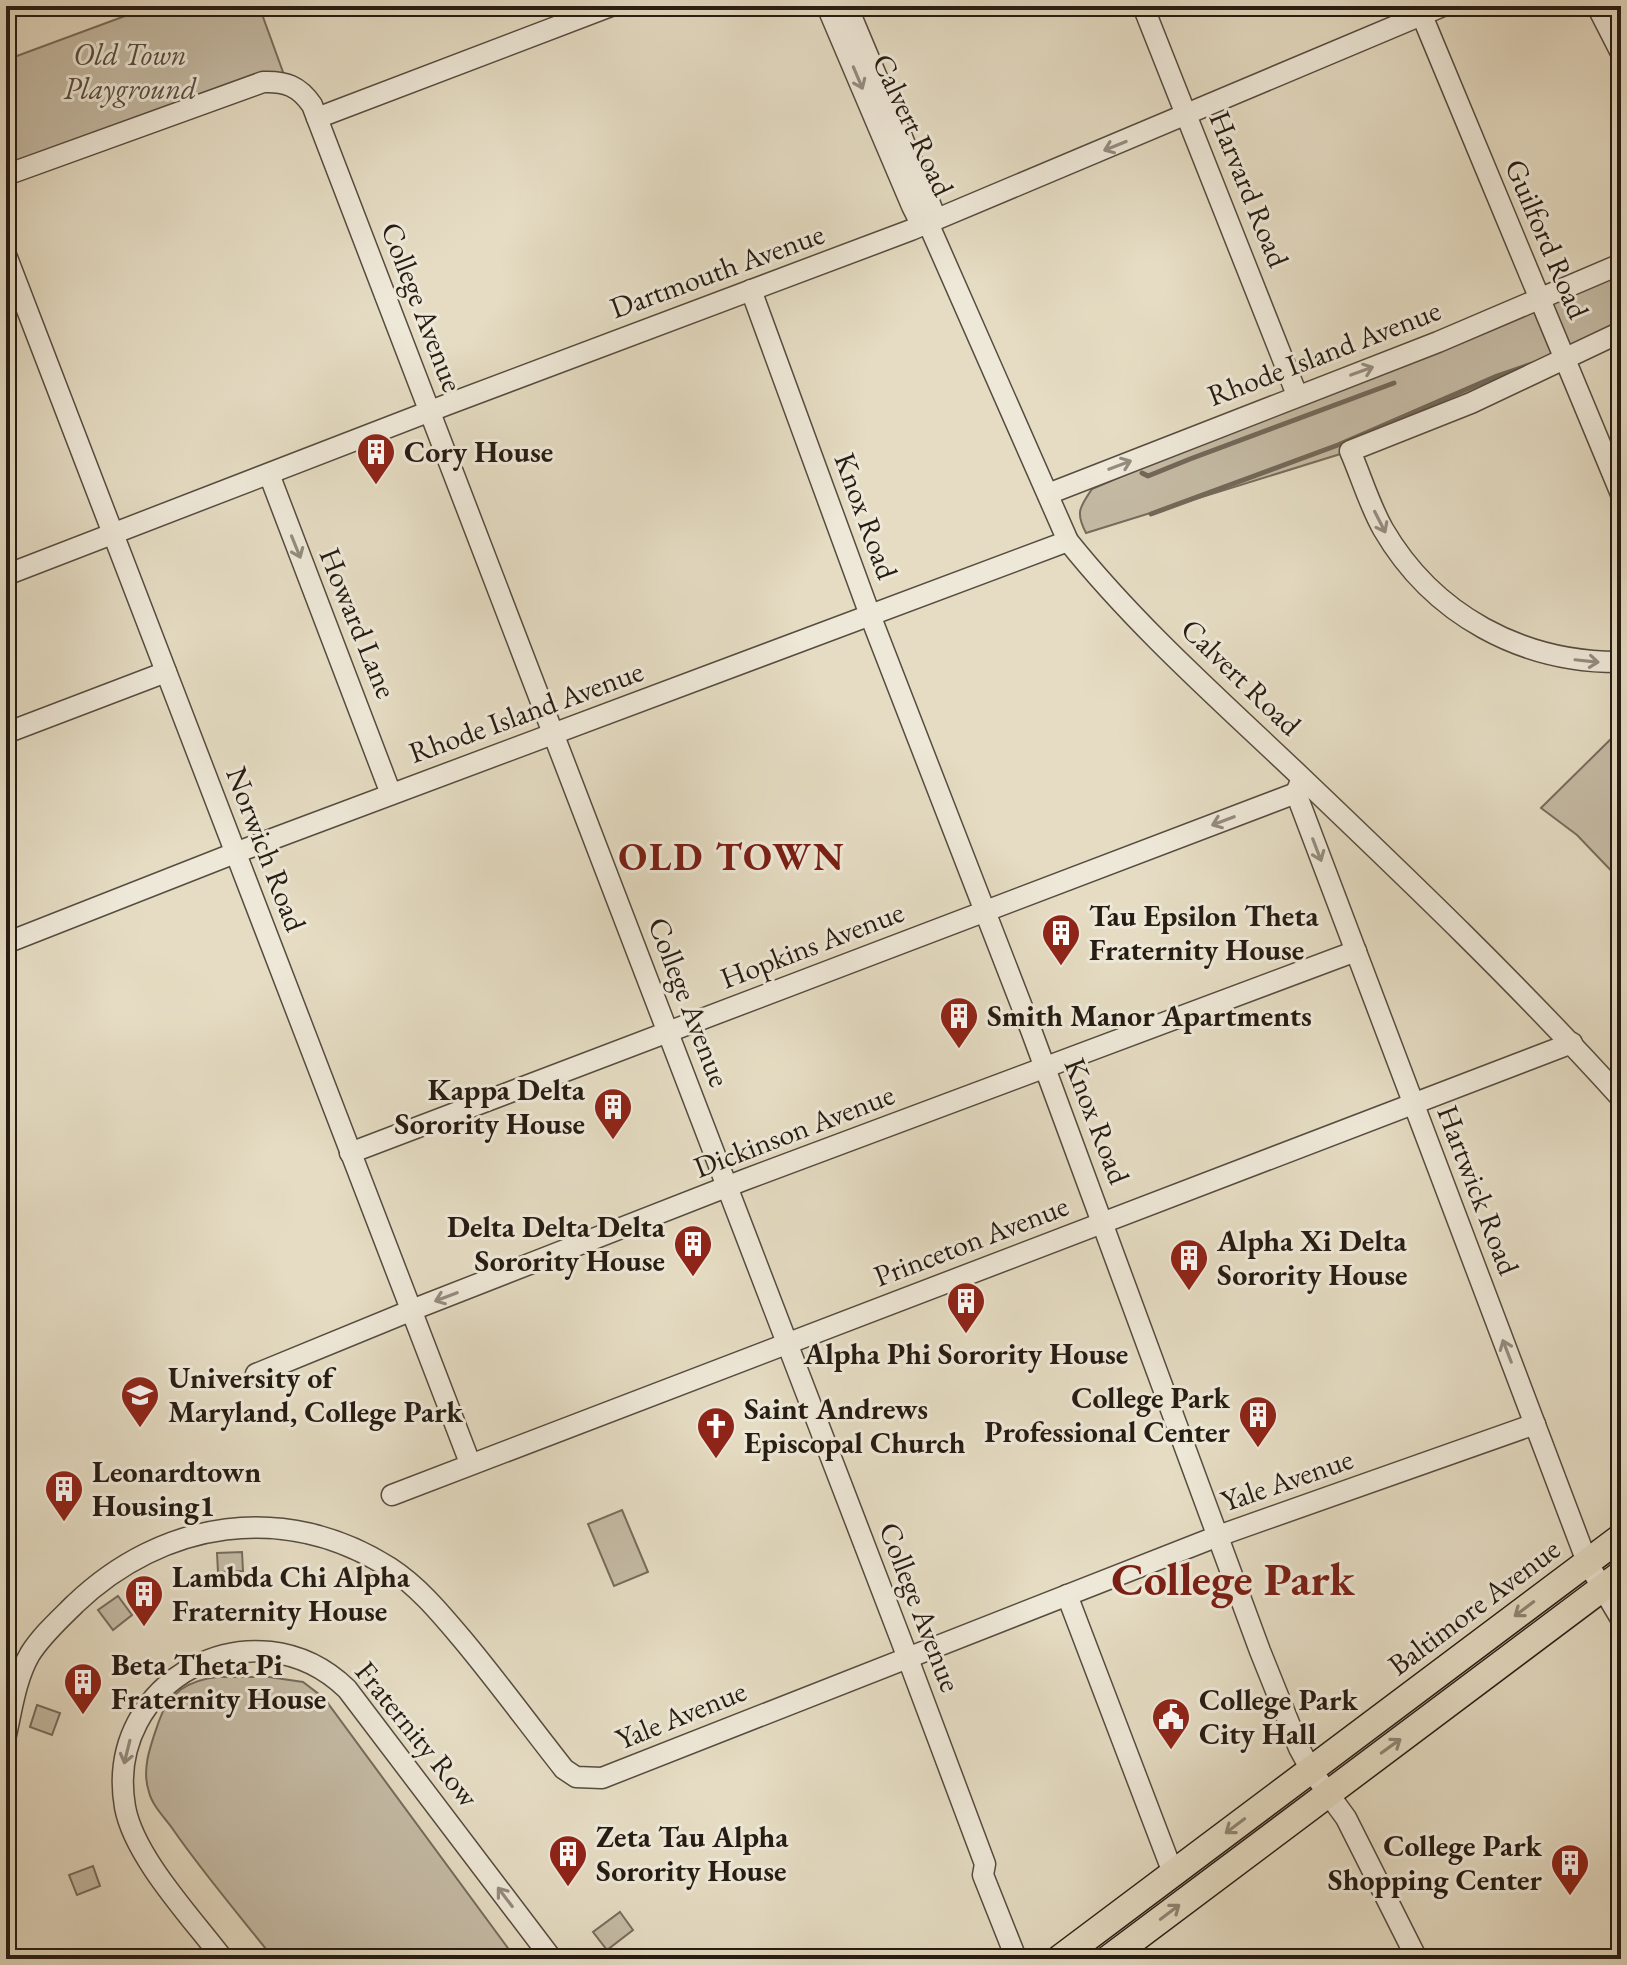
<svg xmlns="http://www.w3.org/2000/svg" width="1627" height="1965" viewBox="0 0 1627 1965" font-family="'EB Garamond',serif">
<rect width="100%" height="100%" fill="#e5dcc3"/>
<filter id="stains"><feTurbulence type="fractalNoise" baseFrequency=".0025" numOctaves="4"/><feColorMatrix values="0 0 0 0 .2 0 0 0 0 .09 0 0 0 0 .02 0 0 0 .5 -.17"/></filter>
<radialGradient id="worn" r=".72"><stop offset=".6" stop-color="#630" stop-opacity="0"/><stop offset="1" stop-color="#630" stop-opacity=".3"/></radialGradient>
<g fill="#c5bba5" stroke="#766c5c" stroke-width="2">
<polygon points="152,6 259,6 287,83 6,175 6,60"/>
<path d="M1621,269V332L1350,451L1086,533C1075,512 1080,507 1092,489L1300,400Z"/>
<polygon points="1621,729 1621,881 1577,835 1541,808"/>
<polygon points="622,1510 648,1572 614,1586 588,1524"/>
<polygon points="242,1552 243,1571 218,1572 217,1553"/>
<polygon points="118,1596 132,1615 113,1630 98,1610"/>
<path d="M218,1677H269L303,1682L324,1698L516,1959H274C240,1916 203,1873 172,1828C164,1817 152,1805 149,1792C141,1769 151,1744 159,1721C169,1692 189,1680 218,1677Z"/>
<polygon points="37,1705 60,1713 52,1735 30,1727"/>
<polygon points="93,1866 100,1886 77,1895 69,1875"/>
<polygon points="620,1912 633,1930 607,1950 593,1932"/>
</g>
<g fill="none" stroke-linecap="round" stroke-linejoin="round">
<g stroke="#726859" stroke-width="5">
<polyline points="1142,473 1148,476 1190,459 1394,383"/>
<polyline points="1151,514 1338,445 1497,376 1535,363"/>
</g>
<g stroke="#564c3f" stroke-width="23">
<g id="minor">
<path d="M827,6L912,206L917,216L928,223L1068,541C1136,626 1220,700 1299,775C1409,880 1519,985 1621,1098"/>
<polyline points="847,6 933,211 928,223"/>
<polyline points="1143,6 1297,395"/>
<polyline points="1418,6 1621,494"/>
<polyline points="1597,6 1621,53"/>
<polyline points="317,118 611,6"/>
<path d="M6,175L263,82C285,81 299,86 312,105L901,1640L985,1864L983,1875L1016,1958L1020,1959"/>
<polyline points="6,255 470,1463"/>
<polyline points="751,290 870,615 1031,1030 1260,1651 1299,1748 1311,1770 1346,1818 1417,1959"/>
<path d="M1621,332L1471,403L1350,451C1361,476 1369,504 1383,529C1433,615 1522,663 1621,662"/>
<polyline points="269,474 391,794"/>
<polyline points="1048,494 1438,342 1621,264"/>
<polyline points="6,575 446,405 911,230 1443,6"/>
<polyline points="6,733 166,672"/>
<polyline points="1300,783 1296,793 1587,1562 1621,1619"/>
<polyline points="6,943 235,853 1068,541"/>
<polyline points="350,1153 1296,793"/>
<polyline points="256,1374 422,1306 744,1180 1356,951"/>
<polyline points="392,1495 1572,1043"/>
<polyline points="1067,1595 1173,1873"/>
<path d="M6,1735C12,1708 16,1678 30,1654C42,1635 59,1620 75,1604C163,1520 285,1501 390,1568C419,1587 441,1614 463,1640C498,1682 530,1726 564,1769L576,1777L602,1778L1218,1536L1535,1424"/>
<path d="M223,1959C192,1918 134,1857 125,1807C103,1680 255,1600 347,1689L552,1959"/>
</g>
</g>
<g stroke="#261c13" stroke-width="29">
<g id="major">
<polyline points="1059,1959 1621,1537"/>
<polyline points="1108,1959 1621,1574"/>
</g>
</g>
<use href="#minor" stroke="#eee8d8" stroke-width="20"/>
<use href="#major" stroke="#e5dcc3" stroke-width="26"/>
</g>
<defs><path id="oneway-shaft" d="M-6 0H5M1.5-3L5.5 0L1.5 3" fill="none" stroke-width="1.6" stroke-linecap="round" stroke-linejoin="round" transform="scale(2)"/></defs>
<g stroke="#948c7f">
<use href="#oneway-shaft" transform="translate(858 78) rotate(67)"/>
<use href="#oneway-shaft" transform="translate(1115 146) rotate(158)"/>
<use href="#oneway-shaft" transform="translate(1362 371) rotate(-20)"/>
<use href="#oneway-shaft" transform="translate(1120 465) rotate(-21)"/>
<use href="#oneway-shaft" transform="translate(1380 522) rotate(63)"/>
<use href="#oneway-shaft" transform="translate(296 547) rotate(68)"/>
<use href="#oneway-shaft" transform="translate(1587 661) rotate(6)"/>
<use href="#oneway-shaft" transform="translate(1223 821) rotate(159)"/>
<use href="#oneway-shaft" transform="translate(1317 850) rotate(69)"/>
<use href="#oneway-shaft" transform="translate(446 1297) rotate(159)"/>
<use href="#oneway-shaft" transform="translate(1507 1351) rotate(-111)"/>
<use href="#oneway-shaft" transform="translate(127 1752) rotate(104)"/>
<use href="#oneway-shaft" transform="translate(505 1897) rotate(-127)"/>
</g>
<g stroke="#8f8674">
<use href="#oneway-shaft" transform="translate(1524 1609) rotate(143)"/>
<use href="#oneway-shaft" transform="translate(1391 1746) rotate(-36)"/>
<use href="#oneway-shaft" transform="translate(1235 1826) rotate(143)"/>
<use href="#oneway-shaft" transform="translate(1170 1912) rotate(-37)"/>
</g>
<defs>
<g id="building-pin" transform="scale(2)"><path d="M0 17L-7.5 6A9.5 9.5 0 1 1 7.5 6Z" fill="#8f2418" stroke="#eee8d8"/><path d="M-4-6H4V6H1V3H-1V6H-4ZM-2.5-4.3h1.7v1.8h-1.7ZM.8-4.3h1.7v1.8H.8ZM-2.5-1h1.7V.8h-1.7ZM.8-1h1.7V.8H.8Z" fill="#fff"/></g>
<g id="university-pin" transform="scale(2)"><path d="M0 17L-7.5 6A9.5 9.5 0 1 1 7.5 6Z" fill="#8f2418" stroke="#eee8d8"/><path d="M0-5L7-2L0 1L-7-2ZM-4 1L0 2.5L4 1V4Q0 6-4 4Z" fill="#fff"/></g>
<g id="church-pin" transform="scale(2)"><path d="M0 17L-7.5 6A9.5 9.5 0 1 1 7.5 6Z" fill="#8f2418" stroke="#eee8d8"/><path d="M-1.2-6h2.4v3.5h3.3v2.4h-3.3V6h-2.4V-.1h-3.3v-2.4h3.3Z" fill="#fff"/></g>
<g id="civic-pin" transform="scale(2)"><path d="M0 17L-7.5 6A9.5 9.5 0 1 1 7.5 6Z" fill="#8f2418" stroke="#eee8d8"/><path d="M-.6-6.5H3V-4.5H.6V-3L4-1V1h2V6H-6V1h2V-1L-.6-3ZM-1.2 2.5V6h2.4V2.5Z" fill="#fff"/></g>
</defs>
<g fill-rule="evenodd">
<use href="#building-pin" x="376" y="452"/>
<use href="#building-pin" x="1061" y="933"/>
<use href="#building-pin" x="959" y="1016"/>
<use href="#building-pin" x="613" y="1107"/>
<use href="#building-pin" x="693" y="1244"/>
<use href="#building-pin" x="1189" y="1258"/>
<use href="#building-pin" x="966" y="1301"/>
<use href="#university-pin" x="140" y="1395"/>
<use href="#building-pin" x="1258" y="1415"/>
<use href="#church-pin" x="716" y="1426"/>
<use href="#building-pin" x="64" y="1489"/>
<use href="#building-pin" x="144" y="1594"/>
<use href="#building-pin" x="83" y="1682"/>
<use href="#civic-pin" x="1171" y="1717"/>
<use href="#building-pin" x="568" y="1854"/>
<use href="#building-pin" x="1570" y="1863"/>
</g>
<g text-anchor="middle" stroke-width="6" stroke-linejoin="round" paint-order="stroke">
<g font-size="30" font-style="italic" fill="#564c3f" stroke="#eee8d8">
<text x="130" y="65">Old Town<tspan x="130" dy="34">Playground</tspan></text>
</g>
<g font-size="30" fill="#261c13" stroke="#eee8d8">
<text transform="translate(913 125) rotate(65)" y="10">Calvert Road</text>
<text transform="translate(1249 189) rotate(68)" y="10">Harvard Road</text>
<text transform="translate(1547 239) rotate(67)" y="10">Guilford Road</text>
<text transform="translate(717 271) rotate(-20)" y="10">Dartmouth Avenue</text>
<text transform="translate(422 307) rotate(69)" y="10">College Avenue</text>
<text transform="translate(1324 353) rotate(-21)" y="10">Rhode Island Avenue</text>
<text transform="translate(866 516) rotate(70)" y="10">Knox Road</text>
<text transform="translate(358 623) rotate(68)" y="10">Howard Lane</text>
<text transform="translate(1241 677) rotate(44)" y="10">Calvert Road</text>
<text transform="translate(526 712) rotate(-20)" y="10">Rhode Island Avenue</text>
<text transform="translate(266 849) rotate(69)" y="10">Norwich Road</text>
<text transform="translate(812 945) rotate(-21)" y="10">Hopkins Avenue</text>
<text transform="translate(689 1002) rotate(69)" y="10">College Avenue</text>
<text transform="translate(1097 1121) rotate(69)" y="10">Knox Road</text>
<text transform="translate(794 1131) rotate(-21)" y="10">Dickinson Avenue</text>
<text transform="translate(1478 1190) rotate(69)" y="10">Hartwick Road</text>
<text transform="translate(971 1241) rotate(-21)" y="10">Princeton Avenue</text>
<text transform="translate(1287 1480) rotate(-19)" y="10">Yale Avenue</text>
<text transform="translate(920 1607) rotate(69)" y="10">College Avenue</text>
<text transform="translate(1474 1607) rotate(-37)" y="10">Baltimore Avenue</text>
<text transform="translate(681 1715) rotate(-22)" y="10">Yale Avenue</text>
<text transform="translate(417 1734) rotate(51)" y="10">Fraternity Row</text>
</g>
<g font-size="30" font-weight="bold" fill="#261c13" stroke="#eee8d8" text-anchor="start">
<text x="404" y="462">Cory House</text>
<text x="1089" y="926">Tau Epsilon Theta<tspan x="1089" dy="34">Fraternity House</tspan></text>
<text x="987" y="1026">Smith Manor Apartments</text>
<text x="585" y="1100" text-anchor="end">Kappa Delta<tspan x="585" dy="34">Sorority House</tspan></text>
<text x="665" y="1237" text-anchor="end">Delta Delta Delta<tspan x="665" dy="34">Sorority House</tspan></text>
<text x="1217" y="1251">Alpha Xi Delta<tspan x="1217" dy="34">Sorority House</tspan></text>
<text x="966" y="1364" text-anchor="middle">Alpha Phi Sorority House</text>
<text x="168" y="1388">University of<tspan x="168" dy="34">Maryland, College Park</tspan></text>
<text x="1230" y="1408" text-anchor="end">College Park<tspan x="1230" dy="34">Professional Center</tspan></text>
<text x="744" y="1419">Saint Andrews<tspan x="744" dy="34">Episcopal Church</tspan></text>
<text x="92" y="1482">Leonardtown<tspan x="92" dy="34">Housing1</tspan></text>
<text x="172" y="1587">Lambda Chi Alpha<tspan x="172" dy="34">Fraternity House</tspan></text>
<text x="111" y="1675">Beta Theta Pi<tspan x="111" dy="34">Fraternity House</tspan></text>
<text x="1199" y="1710">College Park<tspan x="1199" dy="34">City Hall</tspan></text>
<text x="596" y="1847">Zeta Tau Alpha<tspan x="596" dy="34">Sorority House</tspan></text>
<text x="1542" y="1856" text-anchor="end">College Park<tspan x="1542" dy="34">Shopping Center</tspan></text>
</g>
<g font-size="38" font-weight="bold" letter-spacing="2" fill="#7a1f14" stroke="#eee8d8">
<text x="732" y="870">OLD TOWN</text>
</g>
<g font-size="46" font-weight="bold" fill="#7a1f14" stroke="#eee8d8">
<text x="1233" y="1595">College Park</text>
</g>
</g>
<rect width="1627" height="1965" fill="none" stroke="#e5dcc3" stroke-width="32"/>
<rect x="8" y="8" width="1611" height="1949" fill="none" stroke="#261c13" stroke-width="4"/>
<rect x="16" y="16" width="1595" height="1933" fill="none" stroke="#261c13" stroke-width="2"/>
<rect width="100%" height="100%" filter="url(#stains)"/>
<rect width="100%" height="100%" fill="url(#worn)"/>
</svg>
